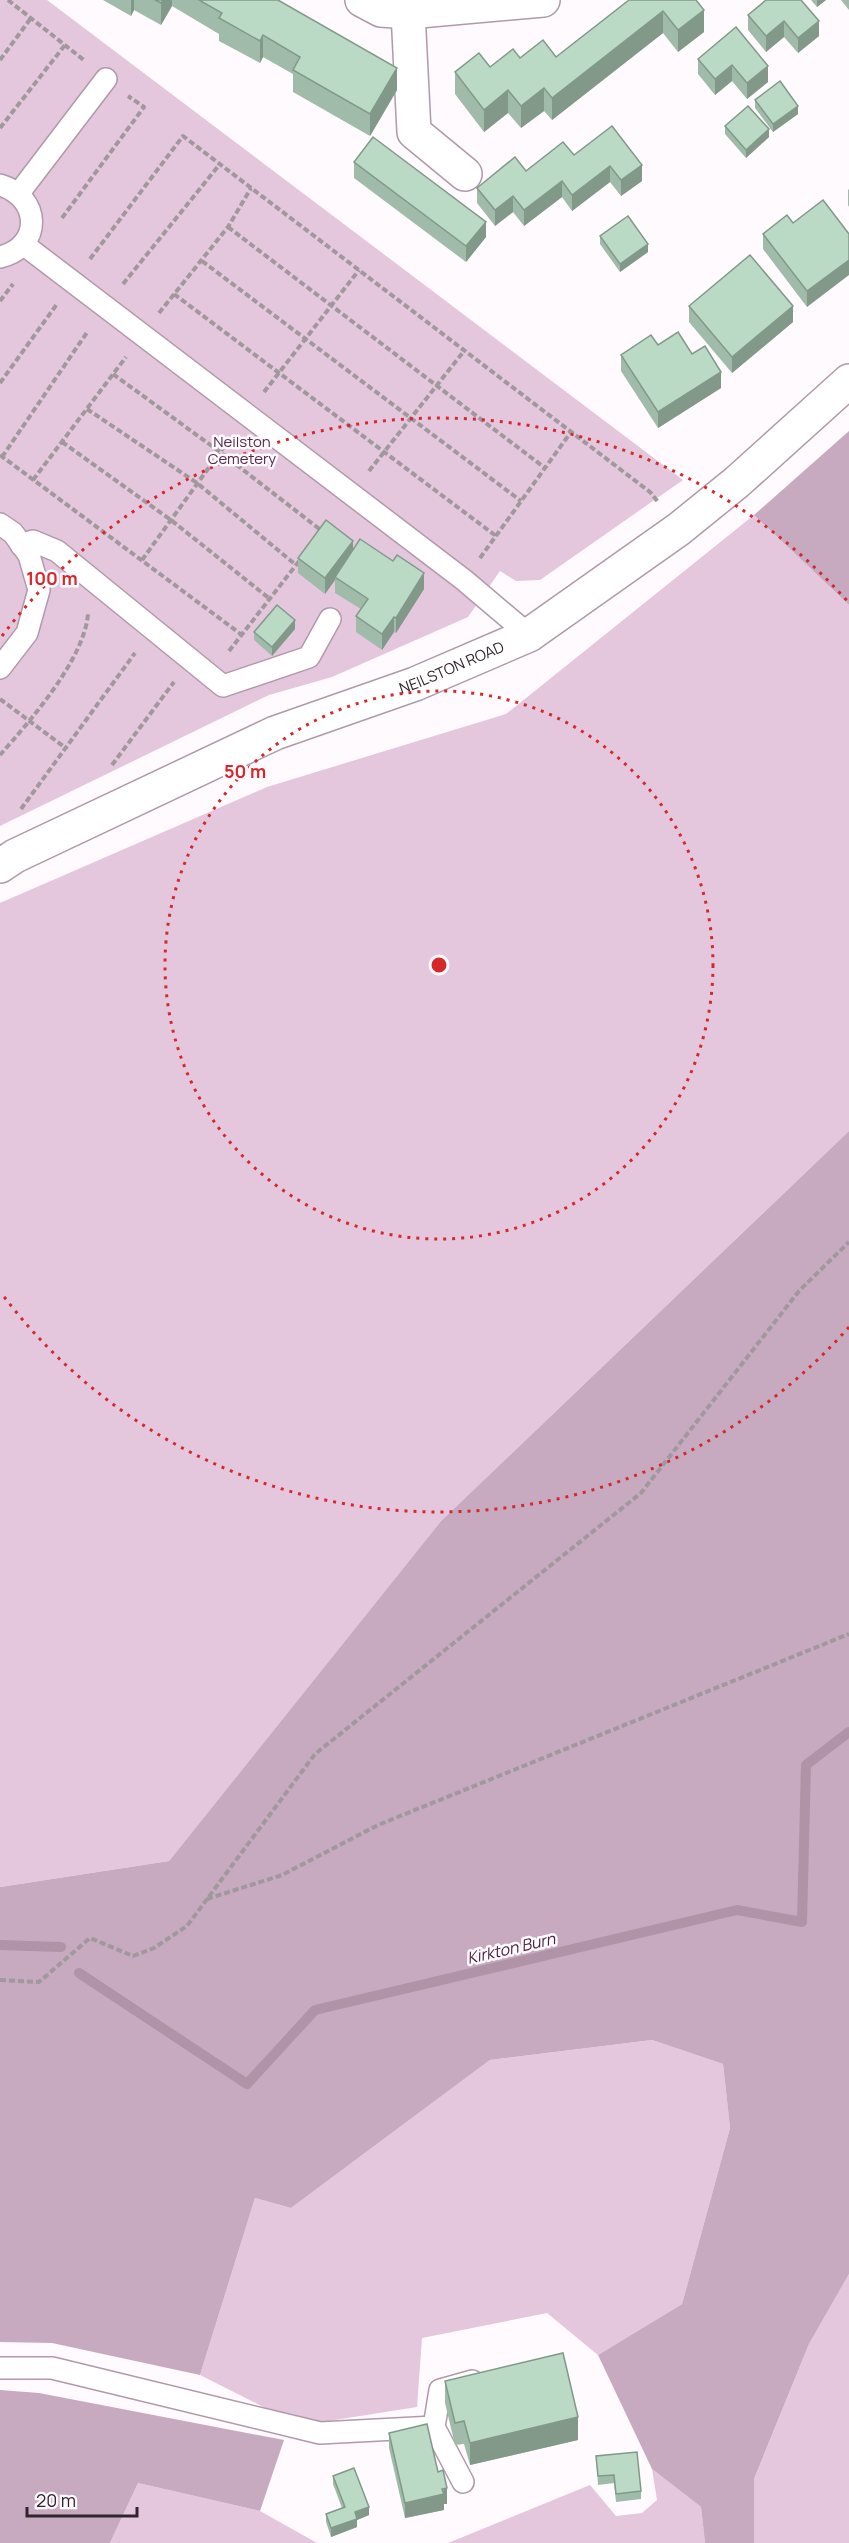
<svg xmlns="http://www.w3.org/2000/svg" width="849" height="2543" viewBox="0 0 849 2543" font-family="Manrope,sans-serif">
<rect width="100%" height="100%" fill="#fffafd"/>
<g fill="#e4c7dc">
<polygon points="0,0 47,0 683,480 540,580 516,581 500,571 468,617 332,677 269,695 0,826"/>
<polygon points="754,515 849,605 849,1131 441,1521 169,1861 0,1887 0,903 267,787 506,714"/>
<polygon points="652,2040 723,2064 730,2128 682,2304 598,2355 547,2313 422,2338 417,2407 322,2422 291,2421 200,2375 255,2198 291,2208 490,2060"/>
<polygon points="849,2274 849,2543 754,2543 754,2479 809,2344"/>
<polygon points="652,2469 701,2507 705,2543 448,2543 590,2485 616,2516 642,2513 657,2500"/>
<polygon points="138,2483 260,2511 317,2543 110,2543"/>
</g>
<g fill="#c8aac0">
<polygon points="849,431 849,605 754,515"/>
<polygon points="849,1131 849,2274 809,2344 754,2479 754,2543 705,2543 701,2507 652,2469 598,2355 682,2304 730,2128 723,2064 652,2040 490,2060 291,2208 255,2198 200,2375 52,2343 0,2342 0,1887 169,1861 441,1521"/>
<polygon points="0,2390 39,2393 284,2440 260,2511 138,2483 110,2543 0,2543"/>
</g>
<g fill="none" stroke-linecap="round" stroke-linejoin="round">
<g stroke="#b093a7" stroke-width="10">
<polyline points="0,1945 61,1947"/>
<polyline points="79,1973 247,2084 315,2010 737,1910 802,1922 806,1765 849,1732"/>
</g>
<g stroke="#b199aa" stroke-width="24">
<g id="service">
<path d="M0,185C41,197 43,247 0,257"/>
<polyline points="19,193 106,79"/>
<polyline points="23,244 464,580 529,635"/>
<polyline points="0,524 13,533 29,555 39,590 27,633 0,668"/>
<polyline points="21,545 33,541 57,551 223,686 309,657 330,619"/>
<polyline points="0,2368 52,2368 320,2433 434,2427"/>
<polyline points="463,2482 434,2427 440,2390 472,2381"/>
</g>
</g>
<g stroke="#b199aa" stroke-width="36">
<g id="minor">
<polyline points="362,0 381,10 408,12 543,0"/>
<polyline points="408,12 414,132 465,174"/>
</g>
</g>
<g stroke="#b199aa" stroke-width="36">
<g id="tertiary">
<path id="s1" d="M0,866L15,856L275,733L415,684L529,635L679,529L737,482L849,381"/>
</g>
</g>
<g stroke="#9f989c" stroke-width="4" stroke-dasharray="6 3" stroke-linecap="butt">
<polyline points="8,0 85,61"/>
<polyline points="0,60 31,18"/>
<polyline points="0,128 65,45"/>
<polyline points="62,218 144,107 128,96"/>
<polyline points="228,227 545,468"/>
<polyline points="90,259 183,136 650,492 658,502"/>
<polyline points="202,261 521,501"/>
<polyline points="123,284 220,164"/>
<polyline points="174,294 496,536"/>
<polyline points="0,301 13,284"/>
<polyline points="159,313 228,227 251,188"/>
<polyline points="113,374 220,452 322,531"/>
<polyline points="0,383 57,304"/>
<polyline points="264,392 359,270"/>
<polyline points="87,409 197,483 296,565"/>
<polyline points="62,442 171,520 270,599"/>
<polyline points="0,455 242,635"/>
<polyline points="2,457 88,331"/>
<polyline points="369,471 464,351"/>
<polyline points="33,480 126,357"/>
<polyline points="480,558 571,432"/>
<polyline points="142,560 231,437"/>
<polyline points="229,651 300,560"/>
<polyline points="0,699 67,749"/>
<path d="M0,755C30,721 84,660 88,614"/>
<polyline points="112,765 174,682"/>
<polyline points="21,809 135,653"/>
<polyline points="207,1899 282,1875 378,1825 849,1634"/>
<polyline points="0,1980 39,1982 90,1938 133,1956 154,1948 187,1926 315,1754 641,1493 799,1291 849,1242"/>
</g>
<use href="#service" stroke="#fff" stroke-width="21"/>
<use href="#minor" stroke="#fff" stroke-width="33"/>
<use href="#tertiary" stroke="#fff" stroke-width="33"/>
</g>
<g fill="#a0bba9">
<polygon points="103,0 278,0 397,90 370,136 293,92 293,74 263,57 260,63 219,41 219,34 172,6 161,25 134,10 131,16"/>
<polygon points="629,0 696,0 704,32 678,52 663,33 552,120 544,111 521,128 508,113 484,132 455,94 455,72 490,67 520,58 556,57"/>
<polygon points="811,0 826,0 817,7"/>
<polygon points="841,0 849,0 849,10"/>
<polygon points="748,15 819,21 819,36 798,53 784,37 766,52 748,30"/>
<polygon points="736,27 768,82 747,99 732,81 715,95 698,74 698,59"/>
<polygon points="755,100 798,114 773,132 755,108"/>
<polygon points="612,126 642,181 621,196 610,182 572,211 562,197 524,226 513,212 495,226 477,203 477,188 574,155"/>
<polygon points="725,126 769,137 746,158 725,134"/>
<polygon points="354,162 486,237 466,262 354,178"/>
<polygon points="849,189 849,207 848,205 848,190"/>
<polygon points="793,223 849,234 807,307 763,249 763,234"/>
<polygon points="600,236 648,252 620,272 600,244"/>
<polygon points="689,306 793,322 732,373 689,322"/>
<polygon points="658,345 692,354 721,388 658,428 621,371 621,355"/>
<polygon points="353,550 424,589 396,633 394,632 382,650 356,632 356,616 361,609 335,593 335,580 325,594 298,573 298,558"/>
<polygon points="295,629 272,656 254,640 254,632"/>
<polygon points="445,2381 578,2440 470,2465 464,2444 455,2445 445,2403"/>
<polygon points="389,2433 438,2472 447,2504 444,2504 444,2510 405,2518 389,2448"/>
<polygon points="596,2456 641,2491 641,2499 616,2502 614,2483 598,2485"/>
<polygon points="333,2476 369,2515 357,2520 357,2527 331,2537 326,2522 326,2514 342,2508 333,2484"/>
</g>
<g fill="#82998a">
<polygon points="131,0 134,0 134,10 131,16"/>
<polygon points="163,0 172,0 172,6 161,25 161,3"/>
<polygon points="817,0 826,0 817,7"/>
<polygon points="704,10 704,32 678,52 678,30"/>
<polygon points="663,11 663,33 552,120 552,98"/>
<polygon points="784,21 784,37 766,52 766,36"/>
<polygon points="819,21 819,36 798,53 798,38"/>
<polygon points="263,35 263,57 260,63 260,41"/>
<polygon points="732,65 732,81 715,95 715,79"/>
<polygon points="768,66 768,82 747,99 747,83"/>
<polygon points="397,68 397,90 370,136 370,114"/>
<polygon points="544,88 544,111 521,128 521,106"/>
<polygon points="508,90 508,113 484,132 484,110"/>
<polygon points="798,106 798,114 773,132 773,124"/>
<polygon points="769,129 769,137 746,158 746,150"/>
<polygon points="642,165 642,181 621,196 621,180"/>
<polygon points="610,166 610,182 572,211 572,195"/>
<polygon points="562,181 562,197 524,226 524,210"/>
<polygon points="513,196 513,212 495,226 495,210"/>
<polygon points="486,222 486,237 466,262 466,246"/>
<polygon points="648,244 648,252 620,272 620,264"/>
<polygon points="849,260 849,275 807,307 807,291"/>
<polygon points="793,306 793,322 732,373 732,357"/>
<polygon points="721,372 721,388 658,428 658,412"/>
<polygon points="353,541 353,556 335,577 335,580 325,594 325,578"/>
<polygon points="424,573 424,589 396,633 396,618"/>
<polygon points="394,617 394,632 382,650 382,634"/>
<polygon points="295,620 295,629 272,656 272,647"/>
<polygon points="578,2417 578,2440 470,2465 470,2443"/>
<polygon points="447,2488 447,2504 444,2504 444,2510 405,2518 405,2503"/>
<polygon points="369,2507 369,2515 357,2520 357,2527 331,2537 331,2528 355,2512"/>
</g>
<g fill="#badac5" stroke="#82998a" stroke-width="1.5">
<polygon points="155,0 163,0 161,3"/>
<polygon points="199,0 278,0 397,68 370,114 293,70 300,57 263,35 260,41 219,18 222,13"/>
<polygon points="629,0 696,0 704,10 678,30 663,11 552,98 544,88 521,106 508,90 484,110 455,72 479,53 490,67 513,49 520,58 543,40 556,57"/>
<polygon points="766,0 801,0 819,21 798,38 784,21 766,36 748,15"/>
<polygon points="736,27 768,66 747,83 732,65 715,79 698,59"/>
<polygon points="780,81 798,106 773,124 755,100"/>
<polygon points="748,106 769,129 746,150 725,126"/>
<polygon points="612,126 642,165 621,180 610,166 572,195 562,181 524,210 513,196 495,210 477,188 515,157 526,171 563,142 574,155"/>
<polygon points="373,137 486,222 466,246 354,162"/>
<polygon points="823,200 849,234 849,260 807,291 763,234 787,215 793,223"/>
<polygon points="628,216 648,244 620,264 600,236"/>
<polygon points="750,255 793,306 732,357 689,306"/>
<polygon points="678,332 692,354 705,346 721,372 658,412 621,355 651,335 658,345"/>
<polygon points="326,520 353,541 325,578 298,558"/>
<polygon points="360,539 393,561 397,555 424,573 396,618 394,617 382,634 356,616 368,599 335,577"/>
<polygon points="277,605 295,620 272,647 254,632"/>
<polygon points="563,2353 578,2417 470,2443 464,2421 455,2423 445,2381"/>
<polygon points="427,2424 438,2472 443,2470 447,2488 442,2489 444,2494 405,2503 389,2433"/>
<polygon points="637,2452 641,2491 616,2494 614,2475 598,2476 596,2456"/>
<polygon points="354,2468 369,2507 355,2512 357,2519 331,2528 326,2514 345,2507 333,2476"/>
</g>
<g fill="none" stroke="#d62828" stroke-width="3" stroke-dasharray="3 6">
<circle cx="439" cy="965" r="274"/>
<path d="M849 1327A547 547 0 0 1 2 1294M2 636A547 547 0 0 1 849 603"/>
</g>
<g text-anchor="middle" stroke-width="5" stroke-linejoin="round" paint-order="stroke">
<g font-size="15" fill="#532a49" stroke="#fffafd">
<text x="242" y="447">Neilston<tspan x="242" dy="17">Cemetery</tspan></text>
</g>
<g font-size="15" fill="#2f252c" stroke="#fffafd">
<text dy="5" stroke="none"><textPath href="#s1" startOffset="494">NEILSTON ROAD</textPath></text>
</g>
<g font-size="16" font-style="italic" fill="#441d3b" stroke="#fffafd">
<text transform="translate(511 1948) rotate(-13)" y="6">Kirkton Burn</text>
</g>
</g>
<circle cx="439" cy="965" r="9" fill="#d62828" stroke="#fffafd" stroke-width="3"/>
<g font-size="18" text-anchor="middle" font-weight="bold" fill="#d62828" stroke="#fffafd" stroke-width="5" stroke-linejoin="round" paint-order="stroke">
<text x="52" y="585">100 m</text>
<text x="245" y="778">50 m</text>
</g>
<path d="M27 2507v9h110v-9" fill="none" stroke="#2f252c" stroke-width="3"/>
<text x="36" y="2507" font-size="18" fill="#2f252c" stroke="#fffafd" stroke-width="4.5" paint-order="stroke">20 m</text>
</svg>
